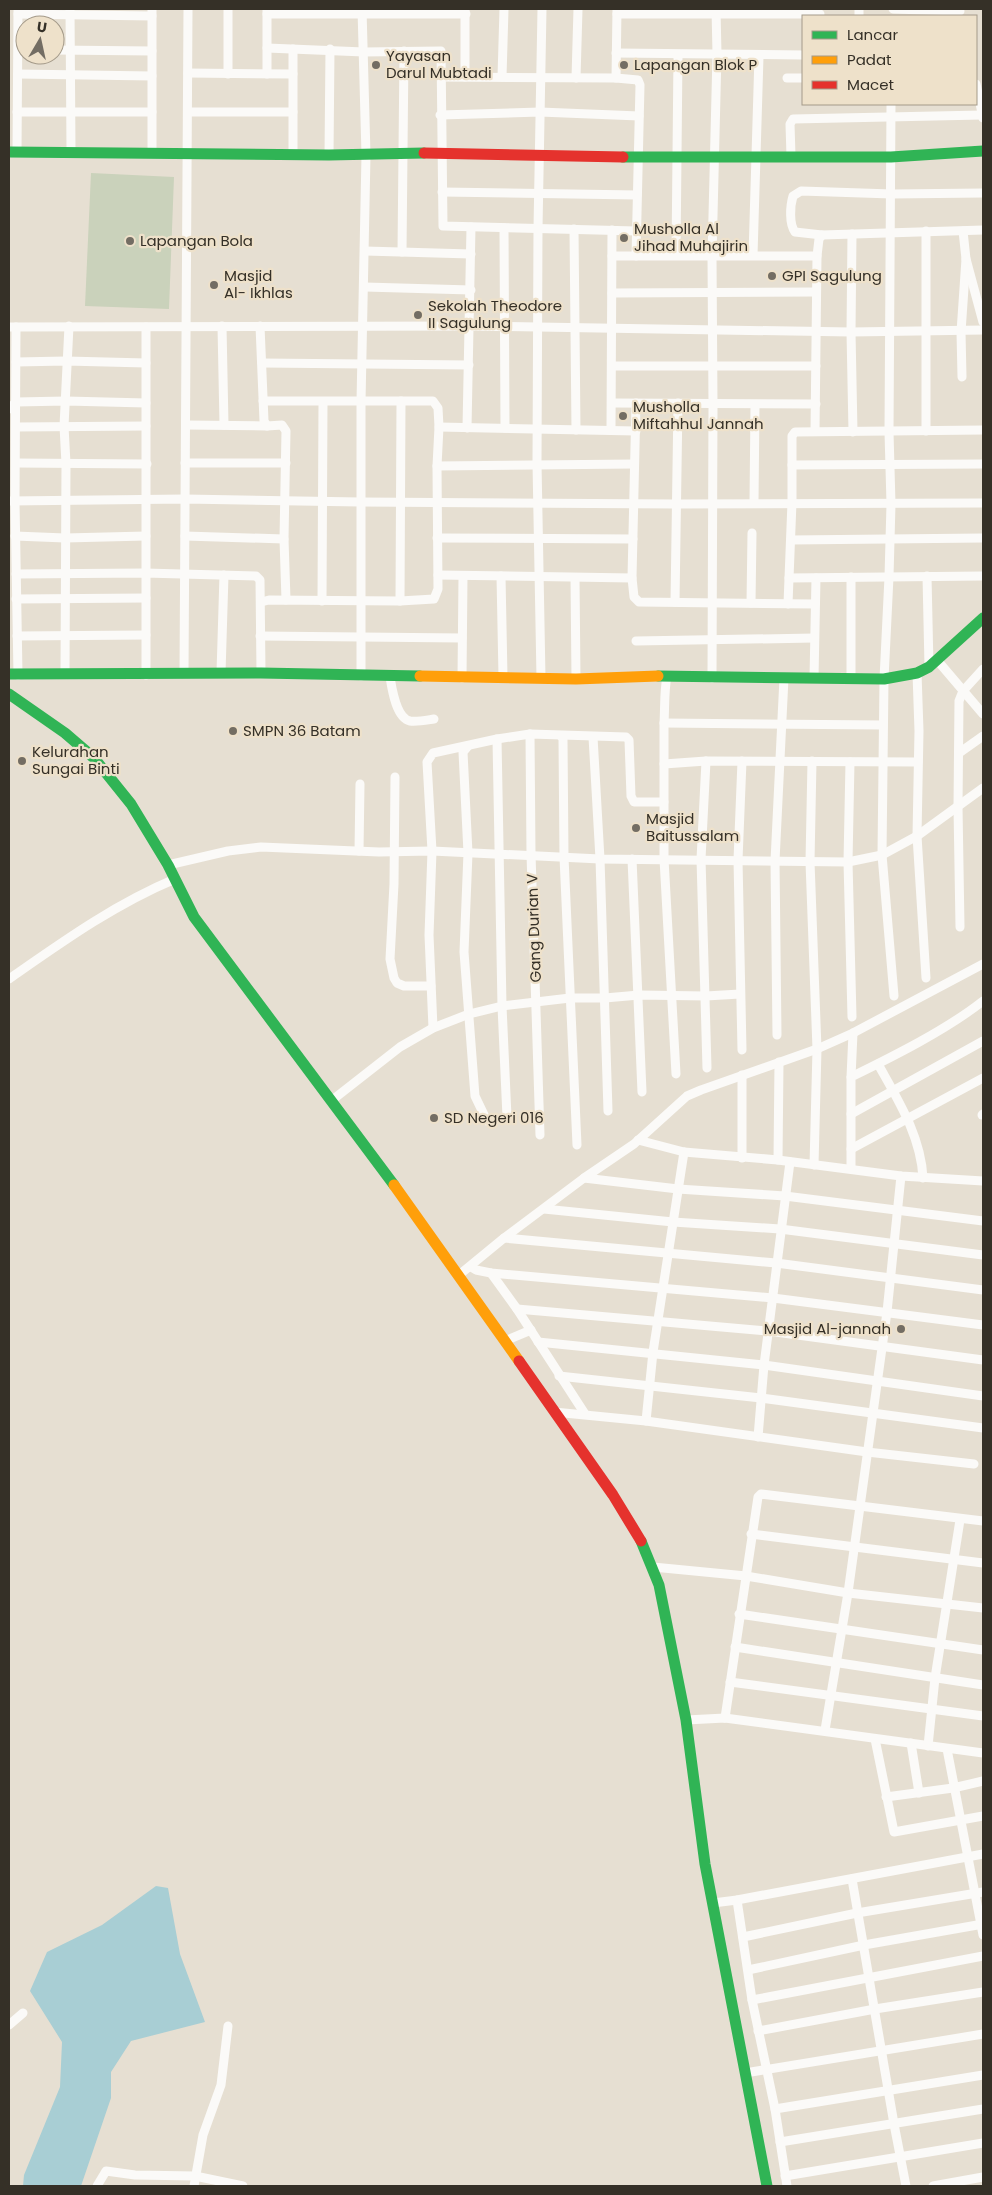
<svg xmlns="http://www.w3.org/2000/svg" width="992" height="2195" viewBox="0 0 992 2195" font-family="Poppins,sans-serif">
<rect width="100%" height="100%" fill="#e6dfd2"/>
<polygon fill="#cad2bb" points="91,173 174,177 169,309 85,306"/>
<polygon fill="#a8ced4" points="156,1886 168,1888 180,1954 205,2022 131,2041 111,2072 111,2098 81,2186 23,2186 24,2175 60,2087 62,2042 30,1991 47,1952 102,1925"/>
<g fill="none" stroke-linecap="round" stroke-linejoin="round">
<g stroke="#fbfaf8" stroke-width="9">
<polyline points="70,9 71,151"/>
<polyline points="152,9 152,152"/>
<polyline points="228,9 228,74"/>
<polyline points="267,9 267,74"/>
<polyline points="859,9 859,16"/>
<polyline points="893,9 960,11"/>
<polyline points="18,14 152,16"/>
<polyline points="267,14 466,14"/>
<polyline points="617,14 820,14"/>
<polyline points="267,48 364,52 441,51 443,226 636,231"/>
<polyline points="55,50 152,51"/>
<polyline points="616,53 803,55"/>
<polyline points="188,73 293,74"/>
<polyline points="18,74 152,76"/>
<polyline points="441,77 616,78 638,80 640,85 636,256"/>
<polyline points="465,77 465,9"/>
<polyline points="502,77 504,9"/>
<polyline points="576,78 578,9"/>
<polyline points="616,78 617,9"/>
<polyline points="787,78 803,78"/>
<polyline points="976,84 983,118"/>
<polyline points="891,104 889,432 891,504 889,577 884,679 882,855 894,996"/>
<polyline points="17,112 152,112"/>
<polyline points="188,112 293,112"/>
<polyline points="440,115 540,112 639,116"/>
<polyline points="17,152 18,9"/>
<polyline points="293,155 293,49"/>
<polyline points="329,155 330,49"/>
<polyline points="791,156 790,124 793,119 982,115"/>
<polyline points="442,192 637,195"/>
<path d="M983,193L892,194L801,191L793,196C790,206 789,224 795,232L822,235L983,230"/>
<polyline points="504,228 505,428"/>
<polyline points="574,229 576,430"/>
<polyline points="926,231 926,431"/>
<polyline points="963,231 966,259 983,322"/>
<polyline points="852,234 851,332 853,432"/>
<polyline points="365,251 471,254"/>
<polyline points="402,252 404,51"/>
<polyline points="676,255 678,55"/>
<polyline points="753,255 759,56"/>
<polyline points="612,256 817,256"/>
<polyline points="365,287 471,290"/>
<polyline points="612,293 816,292"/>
<polyline points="222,326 224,425"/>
<polyline points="260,326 264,421 267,426 282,425 286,431 284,539 286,600"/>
<polyline points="9,327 470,326 851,332 983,330"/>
<polyline points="16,327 15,501 18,675"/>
<polyline points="146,327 146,675"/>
<polyline points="16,362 66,361 146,363"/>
<polyline points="262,363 469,365"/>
<polyline points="613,366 816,366"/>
<polyline points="962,377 961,332 966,259"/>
<polyline points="613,403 816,404"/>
<polyline points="9,409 16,402 66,401 146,403"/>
<polyline points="186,425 267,426"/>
<polyline points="16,427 146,426"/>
<polyline points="439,427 636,431"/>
<polyline points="467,428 471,227"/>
<polyline points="611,430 612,230"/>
<polyline points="815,431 817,256 819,239 822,235"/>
<polyline points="16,463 147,464"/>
<polyline points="185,463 286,463"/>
<polyline points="792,465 983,464"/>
<polyline points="437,466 634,464"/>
<polyline points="9,501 185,499 360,502 676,504 983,503"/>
<polyline points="754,502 755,405"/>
<polyline points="15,536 65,538 146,536"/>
<polyline points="185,536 284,539"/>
<polyline points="437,538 633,539"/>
<polyline points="791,540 983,538"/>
<polyline points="16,574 145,573 256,576 260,580 261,673"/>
<polyline points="438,575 632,578 636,403"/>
<polyline points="501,576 503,677"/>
<polyline points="927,576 929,667"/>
<polyline points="851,577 851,679"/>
<polyline points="575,578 576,679"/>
<polyline points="632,578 634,597 639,602 815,604"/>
<polyline points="789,578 983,576"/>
<polyline points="16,599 146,598"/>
<polyline points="322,601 323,402"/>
<polyline points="400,601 401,401"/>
<polyline points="261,602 269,600 400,601 434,599 438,589 437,466 439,427 438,408 433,401 263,401"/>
<polyline points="675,602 678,403"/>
<polyline points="751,603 752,533"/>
<polyline points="788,604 792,502 792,436 795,432 983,430"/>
<polyline points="17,636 146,635"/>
<polyline points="260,636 462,638"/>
<polyline points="636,641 814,638"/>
<polyline points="937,660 983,714"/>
<polyline points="184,673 188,9"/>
<polyline points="221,673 224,575"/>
<polyline points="917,673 919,731 917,836 926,978"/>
<polyline points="65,674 66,464 64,426 69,326"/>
<polyline points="361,676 361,402 366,155 362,9"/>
<path d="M667,676C664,692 665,706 664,723V859L676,1074"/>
<path d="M390,677C392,689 396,718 410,721C417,722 427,720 434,719"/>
<polyline points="462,678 463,576"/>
<polyline points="541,678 537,463 538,228 542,9"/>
<polyline points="712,678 713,405 712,256 717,54 716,9"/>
<polyline points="814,678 816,578"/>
<polyline points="664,723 883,725"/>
<polyline points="530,734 531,854 540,1135"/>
<polyline points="561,736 563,739 564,857 577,1145"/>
<polyline points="593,737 600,859 608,1111"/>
<polyline points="497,739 502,1006 507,1117"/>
<polyline points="468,746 463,752 468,853 464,952 475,1096 487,1121"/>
<polyline points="959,753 983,736"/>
<polyline points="706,761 701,859 707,1068"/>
<polyline points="812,761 810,862 817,1049 814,1165"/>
<polyline points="850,762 848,862 852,1017"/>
<polyline points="664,764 706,761 918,762"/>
<polyline points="395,777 394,884 390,959 394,978 397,983 404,986 431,986"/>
<polyline points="359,851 360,784"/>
<polyline points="632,859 642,1092"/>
<polyline points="168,865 228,851 261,847 379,852 432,851 600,859 848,862 882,855 917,836 983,788"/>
<polyline points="960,927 958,807 959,701 963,691 983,669"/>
<path d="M9,979C62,942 115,904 175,879"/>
<polyline points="433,1028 429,935 432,851 427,762 433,753 497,739 530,734 626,737 629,740 631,796 634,802 664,802"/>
<polyline points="777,1035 775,861 784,678"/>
<polyline points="742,1050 738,860 742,761"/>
<path d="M878,1064C898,1100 921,1136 923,1178"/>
<polyline points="851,1077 853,1033"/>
<polyline points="331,1101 400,1047 433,1028 469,1014 502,1006 570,998 605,998 639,995 706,996 740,994"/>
<polyline points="851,1114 983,1041"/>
<polyline points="982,1115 983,1114"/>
<polyline points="638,1140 684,1152 778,1160 901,1176 983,1181"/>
<polyline points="851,1149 983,1078"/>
<polyline points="742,1158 742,1075"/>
<polyline points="778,1160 779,1062"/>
<path d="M851,1169V1077C894,1056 946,1030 983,1001"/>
<polyline points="584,1178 678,1189 785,1196 983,1221"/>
<polyline points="544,1209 673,1222 780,1229 983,1255"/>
<polyline points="504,1238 776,1263 983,1290"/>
<polyline points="471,1267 476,1270 491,1273 773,1298 983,1325"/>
<polyline points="491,1273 517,1309 585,1414"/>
<polyline points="459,1275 504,1238 584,1178 634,1144 687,1096 701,1090 817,1049 853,1033 983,964"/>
<polyline points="517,1309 768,1331 983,1360"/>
<polyline points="505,1341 531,1330"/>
<polyline points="538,1342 764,1365 983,1396"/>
<polyline points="559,1376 761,1398 983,1428"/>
<polyline points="554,1412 646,1421 867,1452 974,1464"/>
<polyline points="646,1421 653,1352 684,1152"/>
<polyline points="758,1437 764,1365 790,1162"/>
<polyline points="751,1534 983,1563"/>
<polyline points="653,1567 746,1576 848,1593 983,1608"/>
<polyline points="739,1614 983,1650"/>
<polyline points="735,1647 983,1685"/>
<polyline points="730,1682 983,1716"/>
<polyline points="725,1718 758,1497 761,1494 983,1521"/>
<polyline points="686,1720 725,1718 983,1753"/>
<polyline points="825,1730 848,1593 887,1312 901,1176"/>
<polyline points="875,1739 894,1832 983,1816"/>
<polyline points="911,1743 919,1793"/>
<polyline points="928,1746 935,1678 960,1520"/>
<polyline points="947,1749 983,1935"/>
<polyline points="886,1797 953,1788 983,1781"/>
<polyline points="852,1879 894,2124 906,2186"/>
<polyline points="737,1900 752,2000 775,2109 787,2186"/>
<polyline points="713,1903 737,1900 983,1854"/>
<polyline points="743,1937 857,1913 983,1892"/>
<polyline points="748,1970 864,1945 983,1924"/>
<polyline points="752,2000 983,1956"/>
<polyline points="9,2025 23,2013"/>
<polyline points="758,2031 875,2009 983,1992"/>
<polyline points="745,2073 983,2034"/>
<polyline points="775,2109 983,2075"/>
<polyline points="780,2142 983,2109"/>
<polyline points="785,2176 983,2143"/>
<polyline points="97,2186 106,2171 135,2175 195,2176 243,2186"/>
<polyline points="194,2186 203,2135 221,2085 228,2026"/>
<polyline points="933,2186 983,2177"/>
</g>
<g stroke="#30b455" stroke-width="11">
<polyline points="9,152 329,155 424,153"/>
<polyline points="623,157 891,157 983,151"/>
<polyline points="9,674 261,673 420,676"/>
<polyline points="658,676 884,679 917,673 929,667 983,618"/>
<polyline points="9,694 65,733 94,758 131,804 168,865 194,917 394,1185"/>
<polyline points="641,1541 659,1585 686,1720 705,1864 767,2186"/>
</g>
<g stroke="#ff9f0a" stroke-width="11">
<polyline points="420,676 576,679 658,676"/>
<polyline points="394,1185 519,1361"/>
</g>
<g stroke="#e5322d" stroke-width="11">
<polyline points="424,153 623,157"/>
<polyline points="519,1361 613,1495 641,1541"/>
</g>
</g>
<g fill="#736d63" stroke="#eee1ca" stroke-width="2">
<circle cx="376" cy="65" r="5"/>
<circle cx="624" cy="65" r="5"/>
<circle cx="624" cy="238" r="5"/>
<circle cx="130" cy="241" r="5"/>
<circle cx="772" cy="276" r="5"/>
<circle cx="214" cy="285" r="5"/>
<circle cx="418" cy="315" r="5"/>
<circle cx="623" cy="416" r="5"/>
<circle cx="233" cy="731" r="5"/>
<circle cx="22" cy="761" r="5"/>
<circle cx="636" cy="828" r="5"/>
<circle cx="434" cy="1118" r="5"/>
<circle cx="901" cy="1329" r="5"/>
</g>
<g text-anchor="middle" stroke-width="4.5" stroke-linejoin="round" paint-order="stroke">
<g font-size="15" fill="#353027" stroke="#eee1ca" text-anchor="start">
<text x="386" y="61">Yayasan<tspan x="386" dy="17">Darul Mubtadi</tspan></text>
<text x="634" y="70">Lapangan Blok P</text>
<text x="634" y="234">Musholla Al<tspan x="634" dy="17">Jihad Muhajirin</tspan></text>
<text x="140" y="246">Lapangan Bola</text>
<text x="224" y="281">Masjid<tspan x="224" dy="17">Al- Ikhlas</tspan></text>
<text x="782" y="281">GPI Sagulung</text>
<text x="428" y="311">Sekolah Theodore<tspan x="428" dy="17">II Sagulung</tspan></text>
<text x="633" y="412">Musholla<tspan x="633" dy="17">Miftahhul Jannah</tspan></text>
<text x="243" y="736">SMPN 36 Batam</text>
<text x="32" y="757">Kelurahan<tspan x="32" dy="17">Sungai Binti</tspan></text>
<text x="646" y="824">Masjid<tspan x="646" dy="17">Baitussalam</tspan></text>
<text x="444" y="1123">SD Negeri 016</text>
<text x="891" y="1334" text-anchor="end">Masjid Al-jannah</text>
</g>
<g font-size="15" fill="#353027" stroke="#eee1ca">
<text transform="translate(534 928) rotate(-92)" y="5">Gang Durian V</text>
</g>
</g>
<rect width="992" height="2195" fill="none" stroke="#353027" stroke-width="20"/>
<rect x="802" y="15" width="175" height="90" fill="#eee1ca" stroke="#a49a89"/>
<rect x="812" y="31" width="25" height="8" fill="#30b455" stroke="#a49a89"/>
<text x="847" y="40" font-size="15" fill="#353027">Lancar</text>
<rect x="812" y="56" width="25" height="8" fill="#ff9f0a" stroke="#a49a89"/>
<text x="847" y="65" font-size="15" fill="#353027">Padat</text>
<rect x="812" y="81" width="25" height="8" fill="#e5322d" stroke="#a49a89"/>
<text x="847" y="90" font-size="15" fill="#353027">Macet</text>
<g transform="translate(40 40) rotate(9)"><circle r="24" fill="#eee1ca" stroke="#a49a89"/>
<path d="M0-4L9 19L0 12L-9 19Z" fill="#736d63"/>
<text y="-8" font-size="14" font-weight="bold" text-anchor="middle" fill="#353027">U</text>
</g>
</svg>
